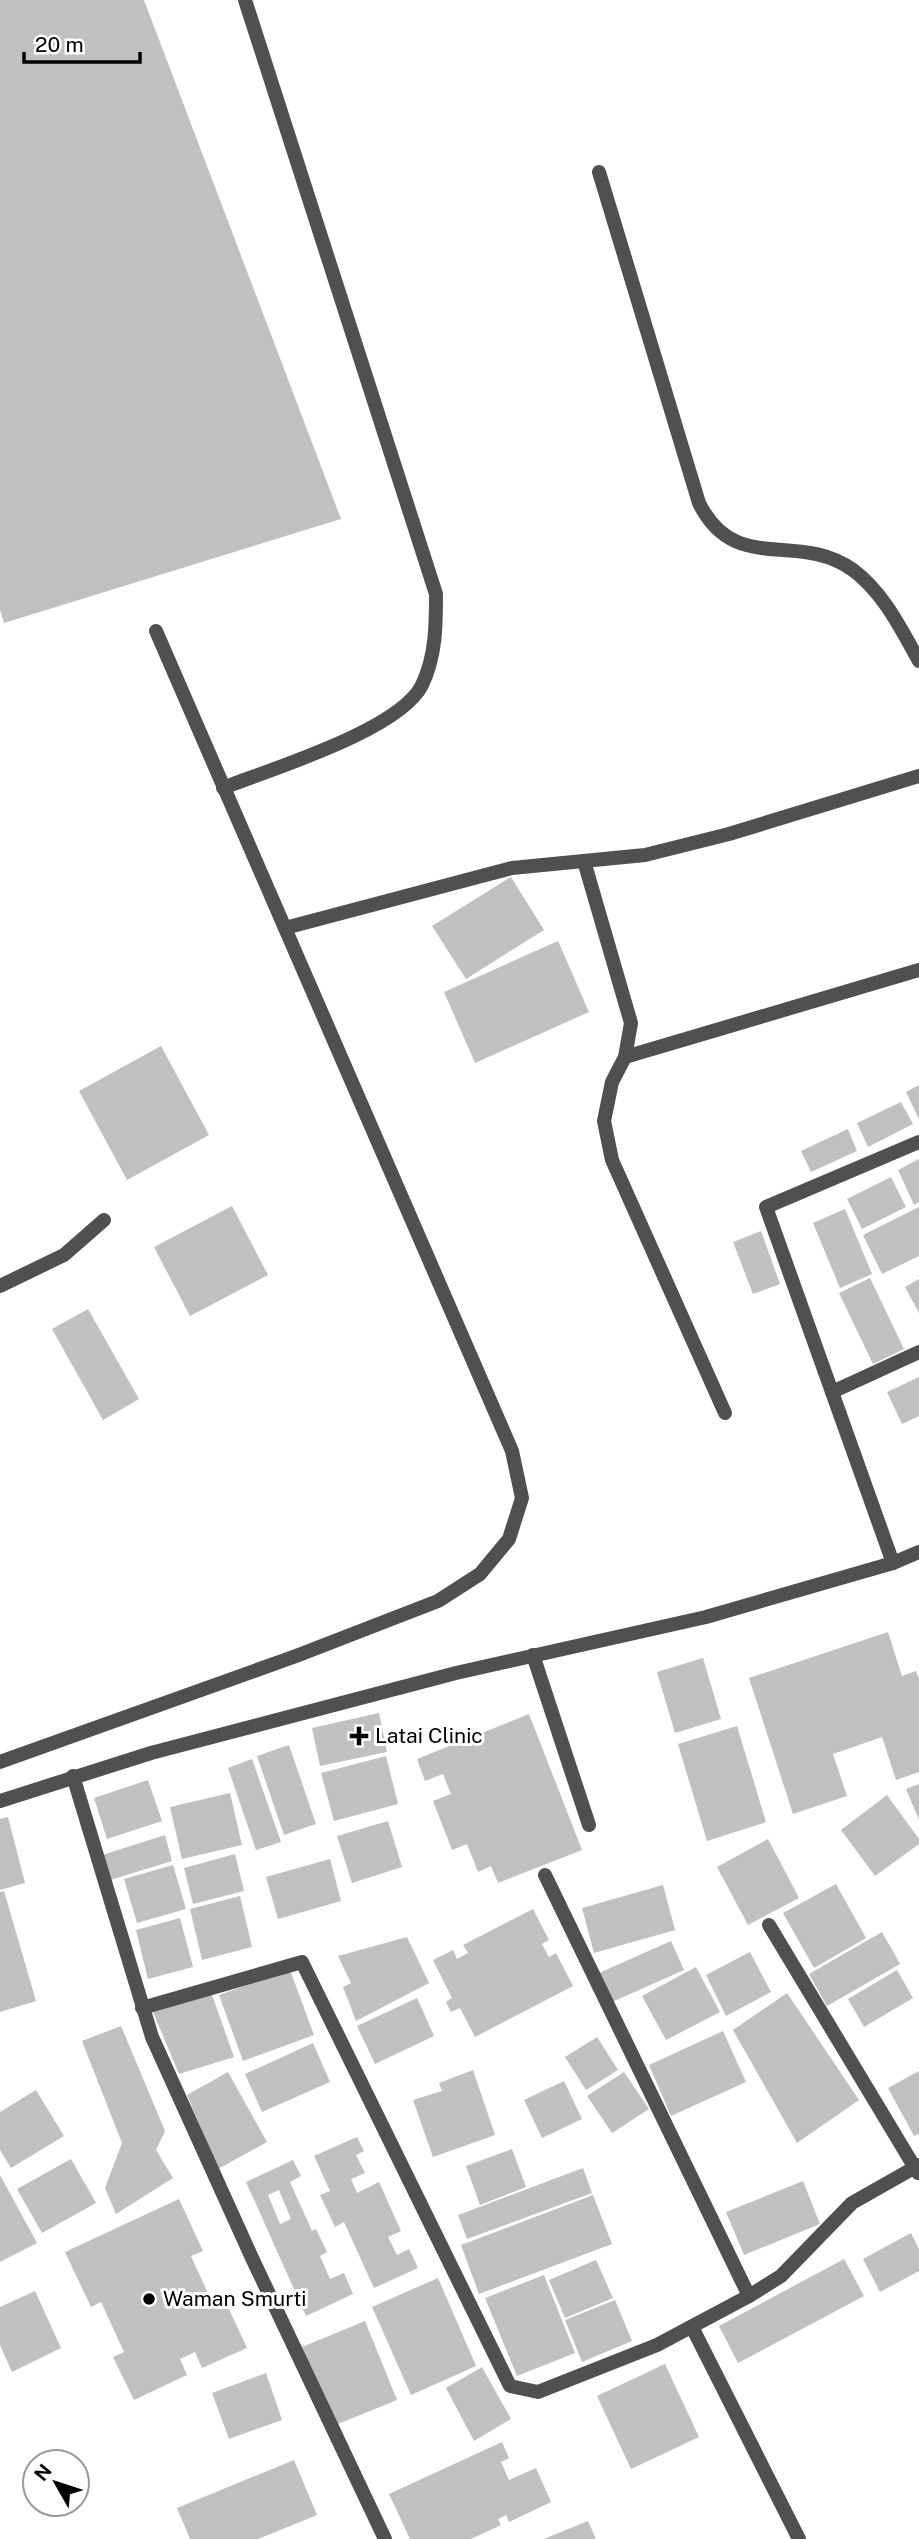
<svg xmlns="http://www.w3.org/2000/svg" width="919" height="2539" viewBox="0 0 919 2539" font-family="'Public Sans',sans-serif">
<rect width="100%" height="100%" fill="#fff"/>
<g fill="#c0c0c0" fill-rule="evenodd">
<polygon points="0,0 144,0 341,519 4,623 0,610"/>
<polygon points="511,877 544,930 466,979 432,926"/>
<polygon points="558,941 589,1012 475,1063 444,992"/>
<polygon points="161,1046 209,1135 127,1180 79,1091"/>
<polygon points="919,1085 919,1119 906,1092"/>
<polygon points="901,1102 913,1124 868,1147 857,1123"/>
<polygon points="848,1129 857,1151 811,1172 801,1151"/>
<polygon points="919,1159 919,1202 914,1205 898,1170"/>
<polygon points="891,1177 906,1207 862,1229 847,1199"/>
<polygon points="232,1206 268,1275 190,1316 154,1247"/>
<polygon points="919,1207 919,1256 882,1274 863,1235"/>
<polygon points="845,1209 872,1274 840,1288 813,1223"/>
<polygon points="761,1231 780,1284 753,1294 733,1242"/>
<polygon points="870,1278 904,1349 873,1364 839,1293"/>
<polygon points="919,1279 919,1313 905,1287"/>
<polygon points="88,1309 139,1399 103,1420 52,1329"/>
<polygon points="919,1377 919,1416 902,1424 887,1392"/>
<polygon points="888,1632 902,1676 916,1671 919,1679 919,1772 896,1780 882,1737 833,1754 847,1796 793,1814 749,1678"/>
<polygon points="703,1658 721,1719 675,1733 657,1672"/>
<polygon points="379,1713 387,1752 320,1766 312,1728"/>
<polygon points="529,1714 582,1850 498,1883 491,1866 478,1872 467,1844 452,1850 433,1801 451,1794 443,1774 425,1781 417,1759"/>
<polygon points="737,1726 766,1822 707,1841 678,1744"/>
<polygon points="289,1745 316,1824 284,1835 257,1756"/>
<polygon points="386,1756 398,1804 334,1821 321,1773"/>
<polygon points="252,1759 281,1842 256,1850 228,1768"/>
<polygon points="148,1780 162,1821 107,1839 94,1798"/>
<polygon points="919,1784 919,1820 906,1789"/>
<polygon points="230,1793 242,1845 182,1859 170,1807"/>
<polygon points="887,1795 919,1839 919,1844 875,1876 841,1830"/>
<polygon points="8,1817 25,1883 0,1890 0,1819"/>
<polygon points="388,1821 402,1867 352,1883 337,1836"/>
<polygon points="165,1835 172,1861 107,1881 99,1856"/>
<polygon points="768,1839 799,1898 748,1925 717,1867"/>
<polygon points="235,1854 244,1891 193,1904 184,1868"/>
<polygon points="330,1859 341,1901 278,1919 266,1877"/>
<polygon points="173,1865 186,1909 137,1923 124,1879"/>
<polygon points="836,1884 866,1938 814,1968 783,1913"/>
<polygon points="663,1885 675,1930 594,1953 582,1908"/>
<polygon points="4,1891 36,2001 0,2012 0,1892"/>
<polygon points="240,1896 252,1947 202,1960 190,1909"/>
<polygon points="533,1909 549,1940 542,1944 549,1957 556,1953 573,1986 475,2037 460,2008 451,2012 446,2002 452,1998 433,1960 453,1950 457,1959 468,1953 463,1945"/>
<polygon points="180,1918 193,1967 148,1979 136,1930"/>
<polygon points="882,1932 900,1964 827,2006 809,1974"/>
<polygon points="407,1937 429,1983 356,2021 343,1987 351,1983 338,1956"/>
<polygon points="671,1941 684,1970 612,2002 599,1973"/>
<polygon points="750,1952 771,1992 726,2016 706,1975"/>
<polygon points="696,1967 720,2012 666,2040 642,1996"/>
<polygon points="290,1970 314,2035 243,2061 219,1995"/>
<polygon points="897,1970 913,1998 864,2027 848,1999"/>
<polygon points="211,1992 234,2057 179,2074 153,2012"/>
<polygon points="787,1993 859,2100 797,2143 733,2030"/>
<polygon points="417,1998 434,2036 375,2064 357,2026"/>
<polygon points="121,2026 165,2131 156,2150 173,2178 116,2214 105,2188 122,2143 82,2041"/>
<polygon points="723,2031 746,2082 671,2116 649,2065"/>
<polygon points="597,2037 618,2070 586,2090 565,2057"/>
<polygon points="313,2043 330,2082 262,2112 245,2074"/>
<polygon points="473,2070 495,2135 433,2157 413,2100 442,2091 439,2083"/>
<polygon points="919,2071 919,2134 914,2136 888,2088"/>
<polygon points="228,2072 267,2142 218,2169 187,2095"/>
<polygon points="624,2072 649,2109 612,2133 587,2096"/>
<polygon points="564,2081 582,2119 542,2138 524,2100"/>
<polygon points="36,2090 64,2136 11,2168 0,2150 0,2112"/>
<polygon points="357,2137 364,2151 356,2155 365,2173 351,2179 357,2193 379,2182 401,2231 388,2237 397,2255 409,2249 418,2268 374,2288 344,2222 335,2227 320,2195 330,2191 314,2156"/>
<polygon points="512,2149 526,2187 480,2205 466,2166"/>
<polygon points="71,2159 96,2203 42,2233 17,2189"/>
<path d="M293,2160L301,2176L290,2182L312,2231L316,2229L327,2252L320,2256L330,2279L344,2273L353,2294L306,2316L246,2182ZM279,2190L291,2219L280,2224L268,2195Z"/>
<polygon points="583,2168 592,2193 467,2239 458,2215"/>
<polygon points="0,2175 37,2243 0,2262"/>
<polygon points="803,2181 820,2224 744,2255 726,2212"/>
<polygon points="593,2195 612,2244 479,2294 461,2245"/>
<polygon points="179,2199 203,2251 191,2256 212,2302 223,2296 247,2348 202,2368 195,2352 180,2359 187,2375 134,2400 113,2357 124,2352 101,2302 91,2307 65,2252"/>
<polygon points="911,2233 919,2249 919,2271 880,2292 863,2259"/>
<polygon points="844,2259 864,2296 738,2363 719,2326"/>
<polygon points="596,2260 613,2298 565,2318 549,2280"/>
<polygon points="544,2275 575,2353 517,2376 485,2298"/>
<polygon points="438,2278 476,2366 411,2395 372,2307"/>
<polygon points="35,2291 61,2348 12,2372 0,2345 0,2307"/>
<polygon points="615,2300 632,2341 582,2362 565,2320"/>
<polygon points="365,2321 397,2400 333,2426 302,2347"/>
<polygon points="665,2364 699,2437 631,2469 597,2396"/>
<polygon points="482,2367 511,2419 474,2441 446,2388"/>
<polygon points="266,2373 282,2420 229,2439 212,2393"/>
<polygon points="502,2442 509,2458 501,2462 509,2480 536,2468 551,2502 509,2522 506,2515 498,2519 501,2525 471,2539 410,2539 389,2494"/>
<polygon points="294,2460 317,2515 258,2539 190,2539 177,2508"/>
<polygon points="588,2521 596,2539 544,2539"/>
</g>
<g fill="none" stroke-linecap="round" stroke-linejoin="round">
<g stroke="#505050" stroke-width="14">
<path d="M599,172L699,503C735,576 798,530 853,570C883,592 901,629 919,661"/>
<path d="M223,788C271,769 400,730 422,685C436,656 436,625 436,594L245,0"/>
<polyline points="584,861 631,1023 625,1057 612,1082 604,1121 612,1160 725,1413"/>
<polyline points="285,928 512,868 645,855 729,834 919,776"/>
<polyline points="625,1057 919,970"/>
<polyline points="0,1286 64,1255 104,1220"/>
<polyline points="0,1762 296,1656 438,1601 480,1574 509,1539 522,1498 512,1451 156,631"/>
</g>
<g stroke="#505050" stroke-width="14">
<polyline points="832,1392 919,1352"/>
<polyline points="893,1563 766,1207 919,1142"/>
<polyline points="533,1655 589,1825"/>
<polyline points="73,1776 152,2037 252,2258 385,2539"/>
<polyline points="0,1801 151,1753 456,1673 706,1617 893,1563 919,1552"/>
<polyline points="545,1875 749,2296"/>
<polyline points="769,1925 918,2173"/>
<polyline points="142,2008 302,1962 510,2386 538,2392 657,2345 749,2296 781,2276 852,2203 919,2165"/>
<polyline points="692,2327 799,2539"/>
</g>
</g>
<g fill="#000" stroke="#fff" stroke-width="2.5">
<path d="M355.5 1725.5h7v7h7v7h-7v7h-7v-7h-7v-7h7z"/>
<circle cx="149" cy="2299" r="7"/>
</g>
<g text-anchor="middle" stroke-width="6" stroke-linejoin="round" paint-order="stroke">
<g font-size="21" fill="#000" stroke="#fff" text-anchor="start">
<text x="375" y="1743">Latai Clinic</text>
<text x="163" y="2306">Waman Smurti</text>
</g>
</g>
<g transform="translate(56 2483) rotate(309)"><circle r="33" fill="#ffffff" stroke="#999999" stroke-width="2"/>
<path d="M0-5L12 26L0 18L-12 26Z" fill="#000000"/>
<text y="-10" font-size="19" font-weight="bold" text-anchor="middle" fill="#000000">N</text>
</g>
<path d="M24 52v10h116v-10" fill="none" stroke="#000000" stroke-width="3.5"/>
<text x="35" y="52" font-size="21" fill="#000000" stroke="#ffffff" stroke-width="5" paint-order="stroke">20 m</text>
</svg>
